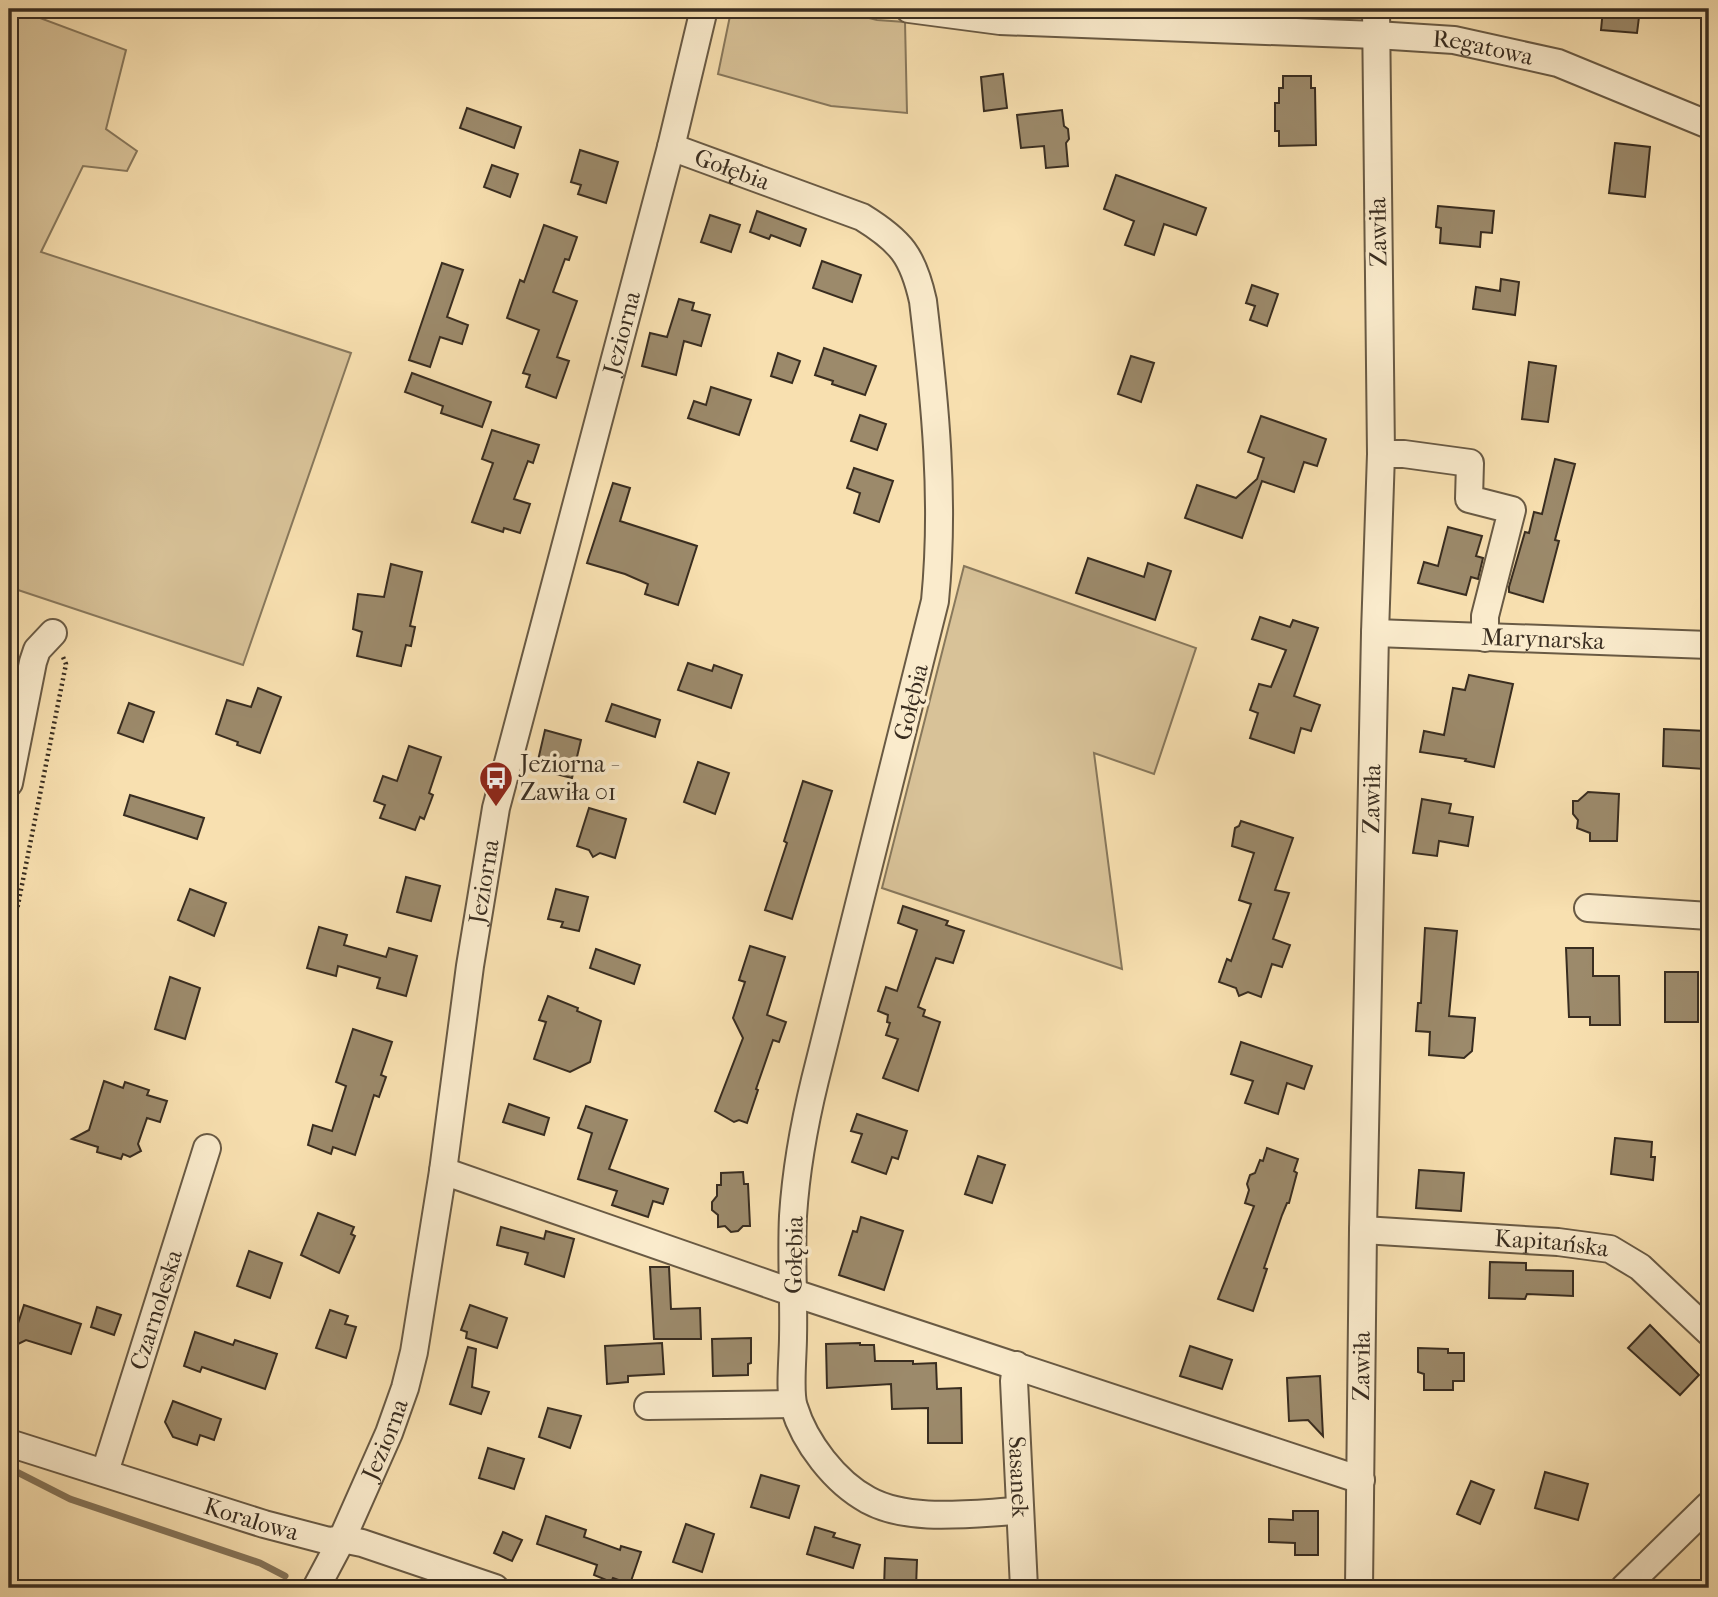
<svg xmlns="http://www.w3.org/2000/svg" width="1718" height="1597" viewBox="0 0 1718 1597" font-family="'IM FELL French Canon',serif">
<rect width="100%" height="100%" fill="#f8e0b0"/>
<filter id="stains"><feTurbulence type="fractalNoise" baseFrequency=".00286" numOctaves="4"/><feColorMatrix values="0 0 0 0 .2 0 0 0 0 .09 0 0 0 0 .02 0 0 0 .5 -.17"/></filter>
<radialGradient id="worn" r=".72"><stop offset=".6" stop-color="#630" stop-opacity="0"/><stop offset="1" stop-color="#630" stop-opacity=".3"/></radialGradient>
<g fill="#d8c298" stroke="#88785c" stroke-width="2">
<polygon points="9,9 16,9 126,50 106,129 137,151 127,171 83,166 41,252 351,353 243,665 9,587"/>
<polygon points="734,9 833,9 877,20 905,22 907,113 831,106 718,74 731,11"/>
<polygon points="964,566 1196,648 1154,774 1094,753 1122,969 882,888"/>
</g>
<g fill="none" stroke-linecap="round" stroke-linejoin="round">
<polyline stroke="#857459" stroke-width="7" points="9,1468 70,1499 260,1563 285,1576"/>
</g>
<g fill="#9c8a6b" stroke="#392d20" stroke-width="2">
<polygon points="1603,9 1640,9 1637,33 1601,30"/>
<polygon points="1003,74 1007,108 984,111 981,77"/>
<polygon points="1283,76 1311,76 1311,88 1315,88 1316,145 1279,146 1279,131 1275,131 1275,103 1279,103 1279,88 1283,88"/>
<polygon points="467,108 521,127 514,148 460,128"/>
<polygon points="1062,110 1064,126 1068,129 1069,139 1066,143 1068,166 1046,168 1044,146 1021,148 1017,115"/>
<polygon points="1615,143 1650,147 1645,197 1609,193"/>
<polygon points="580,150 618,162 606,203 578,194 581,185 571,182"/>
<polygon points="492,165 518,174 510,197 484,187"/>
<polygon points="1116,175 1206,208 1196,235 1164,224 1154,255 1125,245 1134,221 1104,209"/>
<polygon points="1438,206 1494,211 1492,233 1481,232 1480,247 1440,243 1441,228 1436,227"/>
<polygon points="757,211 806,229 800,246 771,235 769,239 750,232"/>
<polygon points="710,215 740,225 731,252 701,242"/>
<polygon points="544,225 577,237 569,260 565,259 553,292 577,301 557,357 569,361 556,398 526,387 530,375 523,373 539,330 507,318 520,280 524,282"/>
<polygon points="822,261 861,275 852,302 813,288"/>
<polygon points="442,263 463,270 447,317 468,325 462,344 440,337 430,367 409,360"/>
<polygon points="1501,279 1519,282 1515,315 1473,309 1476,287 1500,291"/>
<polygon points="1252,285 1278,294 1267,326 1250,320 1255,306 1246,303"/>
<polygon points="679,299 694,303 692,310 710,315 701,346 684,341 676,375 642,366 650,333 667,337"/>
<polygon points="824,348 876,366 865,395 832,384 833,381 815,375"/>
<polygon points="778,353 800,361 792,383 771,376"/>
<polygon points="1131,356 1154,363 1141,402 1118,394"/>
<polygon points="1529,362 1556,366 1548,422 1522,419"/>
<polygon points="412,373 491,402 482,427 441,413 443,406 405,392"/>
<polygon points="711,387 751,400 739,435 688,418 694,401 706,405"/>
<polygon points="860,415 886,424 877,450 851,441"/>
<polygon points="1261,416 1326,439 1317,466 1304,462 1294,492 1262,481 1242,538 1185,518 1197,485 1236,498 1257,479 1264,458 1248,452"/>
<polygon points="492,430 539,445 533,463 528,461 514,499 530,504 520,533 504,528 503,532 472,522 493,463 482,459"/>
<polygon points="1555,459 1575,464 1555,540 1559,541 1543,602 1509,592 1509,587 1525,532 1529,533 1534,512 1542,514"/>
<polygon points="854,468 893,481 879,522 854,513 860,493 847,488"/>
<polygon points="613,483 630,488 620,521 697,546 678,605 645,594 648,584 625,574 587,563"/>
<polygon points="1448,527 1482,536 1476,556 1483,558 1478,579 1471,577 1466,595 1418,583 1424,562 1438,566"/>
<polygon points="1088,558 1144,577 1148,563 1171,571 1155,620 1076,593"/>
<polygon points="391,564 422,572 410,626 415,627 411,646 406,645 401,666 357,656 362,632 353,629 358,594 384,597"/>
<polygon points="1260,617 1290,627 1293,620 1318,628 1294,696 1320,705 1311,731 1301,728 1294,753 1250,738 1258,713 1250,710 1259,684 1271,687 1286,650 1252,639"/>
<polygon points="688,663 712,671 714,665 742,675 731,708 678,690"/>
<polygon points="1469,675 1513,684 1494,767 1465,761 1466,759 1420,752 1424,731 1444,735 1453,688 1465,690"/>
<polygon points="258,688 281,697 260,753 237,745 238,742 216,734 227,700 251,707"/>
<polygon points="129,703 154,712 143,742 118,733"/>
<polygon points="612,704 660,720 655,737 606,721"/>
<polygon points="1664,729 1706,731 1706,735 1709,735 1709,766 1705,765 1704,769 1663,766"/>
<polygon points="545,730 581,740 572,778 536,769"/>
<polygon points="409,746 441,757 429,793 433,795 424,819 420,817 415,830 380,818 385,805 374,801 383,776 397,781"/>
<polygon points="698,762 729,773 715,814 684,802"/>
<polygon points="803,781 832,791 792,919 765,910 787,843 784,841"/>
<polygon points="1588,792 1619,794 1617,841 1590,841 1590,833 1577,828 1578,820 1573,814 1573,801 1578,801"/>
<polygon points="130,795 204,818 197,839 124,815"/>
<polygon points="1422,799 1451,804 1449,813 1473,817 1468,846 1439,841 1437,856 1413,853"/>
<polygon points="589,808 626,819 615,858 600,853 593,857 589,850 577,846"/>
<polygon points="1241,821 1293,838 1275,890 1289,893 1273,939 1290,945 1282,967 1272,964 1261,997 1248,992 1239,996 1236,988 1219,982 1227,959 1231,961 1251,904 1239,900 1254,853 1232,846 1235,828 1239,826"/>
<polygon points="406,877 440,886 431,921 397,912"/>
<polygon points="190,889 226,903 214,936 178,920"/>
<polygon points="556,889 588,897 579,931 561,927 563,922 548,919"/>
<polygon points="903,906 948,921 946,925 964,931 953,963 936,958 918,1007 925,1010 923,1016 940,1022 918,1091 883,1078 898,1039 886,1035 890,1023 887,1022 888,1015 878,1011 886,987 897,991 917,930 898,923"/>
<polygon points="319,927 347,935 344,945 386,957 389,948 417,956 406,996 377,988 380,978 338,966 336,976 307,968"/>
<polygon points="1425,928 1457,931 1449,1016 1475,1018 1472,1051 1464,1058 1429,1055 1430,1032 1416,1031 1418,1003 1421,1003"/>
<polygon points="750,946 785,957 767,1015 786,1022 779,1042 773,1040 756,1089 758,1090 747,1123 739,1120 734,1122 715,1111 743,1038 733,1018 745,982 739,980"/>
<polygon points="1566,948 1593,948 1593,976 1619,976 1620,1025 1590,1025 1590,1017 1569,1017"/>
<polygon points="596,949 640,965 634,984 590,968"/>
<rect x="1665" y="972" width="33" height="50"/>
<polygon points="170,977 200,988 185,1039 155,1029"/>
<polygon points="548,996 578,1008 577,1011 601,1021 590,1062 570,1072 534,1059 546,1022 539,1020"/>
<polygon points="353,1029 392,1042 381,1075 386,1077 379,1097 374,1095 355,1155 333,1147 331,1154 308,1145 313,1125 332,1131 346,1086 336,1082"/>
<polygon points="1241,1042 1312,1066 1304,1089 1287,1083 1278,1114 1245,1103 1253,1081 1231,1074"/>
<polygon points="104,1081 123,1088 125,1082 149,1090 147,1095 167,1101 160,1122 147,1118 138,1144 141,1151 130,1157 123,1154 121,1159 97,1152 98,1147 72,1139 89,1130"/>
<polygon points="509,1104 549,1118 544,1135 503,1122"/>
<polygon points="586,1106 627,1120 609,1169 668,1189 663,1204 653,1201 648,1217 612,1205 617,1191 578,1179 592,1133 578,1128"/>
<polygon points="857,1114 907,1131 898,1159 892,1157 886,1174 852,1162 862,1134 851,1131"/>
<polygon points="1615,1138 1652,1142 1651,1157 1655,1157 1653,1180 1611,1174"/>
<polygon points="1267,1148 1298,1159 1294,1171 1297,1173 1289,1203 1287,1203 1282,1215 1264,1268 1267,1269 1253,1311 1218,1299 1254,1206 1245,1203 1249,1190 1247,1184 1250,1175 1255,1173 1260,1160 1263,1161"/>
<polygon points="978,1156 1005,1165 992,1203 965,1194"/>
<polygon points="1419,1170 1464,1173 1461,1211 1416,1208"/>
<polygon points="743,1172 744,1184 748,1184 750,1226 743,1226 738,1231 731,1232 725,1226 718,1227 718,1215 712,1210 712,1202 717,1196 717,1185 721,1185 721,1173"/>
<polygon points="318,1213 354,1227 351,1234 355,1236 339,1273 301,1255"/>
<polygon points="861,1217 903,1231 884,1290 839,1275 853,1231 857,1232"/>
<polygon points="501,1227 544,1239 546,1231 574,1239 564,1277 525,1264 528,1253 497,1245"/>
<polygon points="249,1251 282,1263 270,1298 237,1286"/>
<polygon points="1490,1262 1526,1263 1526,1270 1573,1271 1573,1296 1527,1294 1525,1299 1489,1298"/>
<polygon points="650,1267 669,1267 671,1309 700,1308 701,1339 654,1339"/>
<polygon points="24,1305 81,1324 71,1354 26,1340 10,1348"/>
<polygon points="470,1305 507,1318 497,1348 466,1338 467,1332 461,1330"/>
<polygon points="97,1307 121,1315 114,1335 91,1327"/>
<polygon points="330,1310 348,1316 345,1324 356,1327 346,1358 316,1348"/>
<polygon points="1650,1325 1699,1375 1680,1395 1628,1348"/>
<polygon points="195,1332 233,1345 235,1340 277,1354 265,1389 202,1367 200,1372 184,1366"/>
<polygon points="751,1338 751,1363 748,1364 748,1375 713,1376 712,1339"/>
<polygon points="662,1343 664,1374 628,1376 628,1382 607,1384 605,1346"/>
<polygon points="860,1343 860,1345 874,1345 875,1361 913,1361 913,1364 936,1363 937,1389 961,1388 962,1443 928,1443 928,1408 892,1409 891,1384 827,1388 826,1344"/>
<polygon points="1190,1346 1232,1360 1222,1389 1180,1376"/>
<polygon points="468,1347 476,1349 472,1387 489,1392 481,1414 450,1404"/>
<polygon points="1418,1348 1448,1349 1448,1353 1464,1353 1464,1381 1453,1381 1453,1390 1424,1390 1424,1374 1418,1372"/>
<polygon points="1320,1376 1323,1436 1308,1420 1289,1421 1287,1378"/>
<polygon points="173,1401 221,1419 214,1440 200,1435 197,1445 173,1437 165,1422"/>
<polygon points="548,1408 581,1416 570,1448 539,1437"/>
<polygon points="488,1448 524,1459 514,1489 479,1478"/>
<polygon points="1545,1472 1588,1484 1578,1520 1535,1508"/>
<polygon points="761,1475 799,1486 789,1518 751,1507"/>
<polygon points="1471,1481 1494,1490 1480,1524 1457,1514"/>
<polygon points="1293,1511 1318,1511 1318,1555 1295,1555 1295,1543 1269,1542 1269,1519 1293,1520"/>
<polygon points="546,1516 586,1530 584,1537 620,1550 621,1546 641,1552 630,1584 613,1578 611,1582 594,1575 597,1565 537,1544"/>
<polygon points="686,1524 714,1534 702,1572 673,1562"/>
<polygon points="815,1527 835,1533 833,1537 860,1545 853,1568 807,1554"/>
<polygon points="503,1532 522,1540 512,1561 494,1553"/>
<polygon points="885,1558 917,1560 916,1588 884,1588"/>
</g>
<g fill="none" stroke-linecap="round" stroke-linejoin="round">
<g stroke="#695a44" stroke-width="30">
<g id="minor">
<path id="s1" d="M909,9L1000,21L1376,35L1454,40L1558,63L1709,125"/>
<path id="s2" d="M671,147L862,217C901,241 913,256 923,301C935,401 945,500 935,601L815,1080C804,1125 796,1170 793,1216C791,1257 794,1298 793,1338C793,1355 789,1393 794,1407C805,1443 835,1482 868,1500C910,1523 973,1513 1020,1511"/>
<polyline points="1381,454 1404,454 1470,463 1469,499 1512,510 1485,616 1485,638"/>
<path id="s3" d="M1375,633L1709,645"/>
<polyline points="9,783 33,662 37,650 53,633"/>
<polyline points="1588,908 1709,916"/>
<polyline points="443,1171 794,1293 1361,1480"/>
<path id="s4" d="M1363,1230L1558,1242L1610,1249L1640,1267L1709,1332"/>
<path id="s5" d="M1016,1365L1014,1381L1024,1588"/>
<polyline points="648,1406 792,1404"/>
<path id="s6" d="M9,1443L264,1524L329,1541L342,1539L362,1543L495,1588"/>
<path id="s7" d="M105,1472L207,1148"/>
<path id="s8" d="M316,1588L342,1539L389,1433L405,1388L414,1352L443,1171L470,966L496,808L671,147L704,9"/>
<path id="s9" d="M1359,1588L1363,1230L1375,633L1381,454L1376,9"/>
<polyline points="1624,1588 1709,1505"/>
</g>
</g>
<polyline stroke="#392d20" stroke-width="4.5" stroke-dasharray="2 3.5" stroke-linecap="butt" points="9,950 66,664 63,657"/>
<use href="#minor" stroke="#faebcc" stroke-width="26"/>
</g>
<defs>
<g id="bus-pin" transform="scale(1.75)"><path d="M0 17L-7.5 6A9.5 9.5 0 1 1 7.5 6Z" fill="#8f2418" stroke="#faebcc"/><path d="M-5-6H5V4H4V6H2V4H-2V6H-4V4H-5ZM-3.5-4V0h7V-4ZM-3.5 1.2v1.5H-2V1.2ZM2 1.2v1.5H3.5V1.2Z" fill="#fff"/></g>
</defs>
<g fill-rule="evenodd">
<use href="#bus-pin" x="496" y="778"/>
</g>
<g text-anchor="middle" stroke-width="7" stroke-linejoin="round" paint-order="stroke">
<g font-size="24" fill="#392d20" stroke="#faebcc">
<text dy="8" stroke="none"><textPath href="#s1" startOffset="576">Regatowa</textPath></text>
<text dy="8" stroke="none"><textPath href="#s2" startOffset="65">Gołębia</textPath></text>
<text transform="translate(1378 232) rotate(-91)" y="8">Zawiła</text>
<text dy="8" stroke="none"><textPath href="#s8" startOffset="1298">Jeziorna</textPath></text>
<text dy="8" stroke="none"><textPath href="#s3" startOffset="168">Marynarska</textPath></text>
<text transform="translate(911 702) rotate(-76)" y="8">Gołębia</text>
<text dy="8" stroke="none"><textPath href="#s9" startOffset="789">Zawiła</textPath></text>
<text dy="8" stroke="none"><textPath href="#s8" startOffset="732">Jeziorna</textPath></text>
<text dy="8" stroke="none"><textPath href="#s4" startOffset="189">Kapitańska</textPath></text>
<text transform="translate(794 1255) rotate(-89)" y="8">Gołębia</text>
<text dy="8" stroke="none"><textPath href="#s7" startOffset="170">Czarnoleska</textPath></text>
<text dy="8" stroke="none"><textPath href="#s9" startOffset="222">Zawiła</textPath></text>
<text dy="8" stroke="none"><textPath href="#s8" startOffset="164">Jeziorna</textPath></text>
<text dy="8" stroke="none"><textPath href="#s5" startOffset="112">Sasanek</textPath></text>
<text dy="8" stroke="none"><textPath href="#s6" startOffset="254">Koralowa</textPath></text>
</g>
<g font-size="24" fill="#392d20" stroke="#faebcc" text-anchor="start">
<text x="520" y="772">Jeziorna -<tspan x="520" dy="28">Zawiła 01</tspan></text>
</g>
</g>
<rect width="1718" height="1597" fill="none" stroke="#f8e0b0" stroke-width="35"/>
<rect x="10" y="10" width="1697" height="1576" fill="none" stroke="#392d20" stroke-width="3.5"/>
<rect x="18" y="18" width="1683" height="1562" fill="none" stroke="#392d20" stroke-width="2"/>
<rect width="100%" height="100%" filter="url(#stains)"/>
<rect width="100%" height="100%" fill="url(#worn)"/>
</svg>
